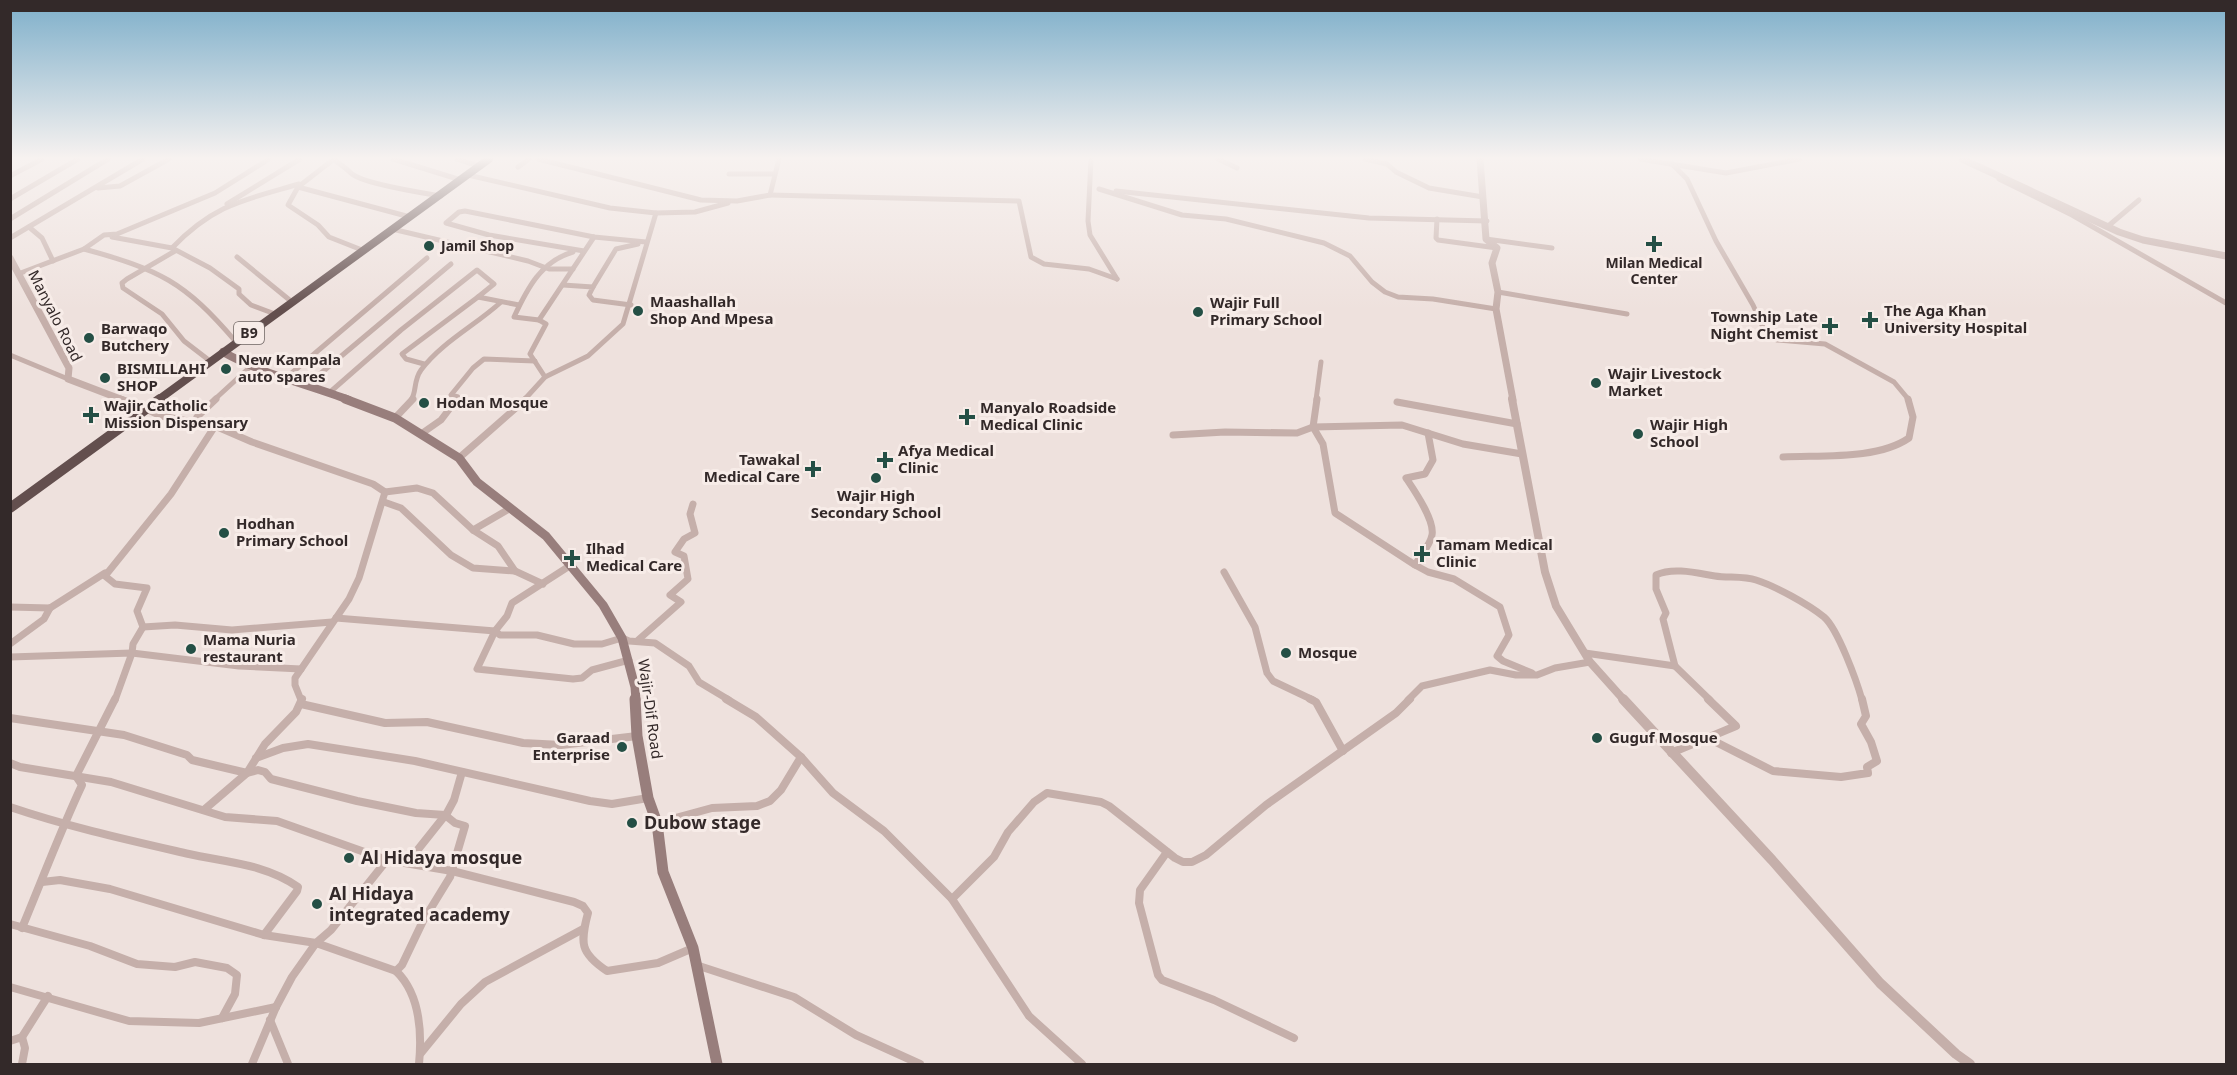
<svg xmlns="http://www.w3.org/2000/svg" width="2237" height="1075" viewBox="0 0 2237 1075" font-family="'Noto Sans',sans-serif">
<rect width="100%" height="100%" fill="#eee1dd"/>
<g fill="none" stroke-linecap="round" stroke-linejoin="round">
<g stroke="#c5afaa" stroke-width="5">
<path d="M333,159C340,164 346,168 352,174C364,184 423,193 441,196"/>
<polyline points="334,159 298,187 288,205 318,225 329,237 362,250"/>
<polyline points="393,159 461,180"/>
<polyline points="457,159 479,166"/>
<polyline points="538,159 701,200 737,201 770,195 779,159"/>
<polyline points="1091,159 1088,221 1090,235 1117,279"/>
<polyline points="1218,159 1237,168"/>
<polyline points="1365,159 1387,164 1396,172 1429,188 1483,197"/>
<polyline points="1640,159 1726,173 1800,159"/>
<polyline points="1672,164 1687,179 1716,241 1753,305 1766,334 1777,340 1825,344 1894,382 1909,400"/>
<polyline points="518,167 529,159"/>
<polyline points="729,174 774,174"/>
<polyline points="468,175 610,208 656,213 623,324 588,356 545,377 524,400"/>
<polyline points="10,176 42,159"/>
<polyline points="1999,179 2072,215 2226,303"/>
<polyline points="298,187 410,217"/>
<polyline points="98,188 120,186 169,159"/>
<polyline points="1099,189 1182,215 1226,219 1324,243 1350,256 1372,282 1385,292 1398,297 1433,299 1496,309"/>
<polyline points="1116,191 1369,218 1487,221"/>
<polyline points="770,195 1019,201 1031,257 1044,264 1089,269 1117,279"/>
<polyline points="10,199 78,159"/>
<polyline points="227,204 300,159"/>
<polyline points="656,213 695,212 728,203"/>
<polyline points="10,219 108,159"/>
<polyline points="1437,219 1436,238 1438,240 1497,248"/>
<polyline points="29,227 42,238 53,261"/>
<polyline points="2107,227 2139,200"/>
<polyline points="392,229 528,261 549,269 573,269"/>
<polyline points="112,237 172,248 210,268 239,289 239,294 251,305 275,314"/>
<polyline points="10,238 143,159"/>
<polyline points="1486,239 1552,248"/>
<path d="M172,248C214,204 244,200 299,184"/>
<path d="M84,249C160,270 184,281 236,342"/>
<polyline points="175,251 127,279 122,283 123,288 162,314 184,341 210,361"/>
<polyline points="584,251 489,235 446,223 459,212 465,211 594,237 646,242"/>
<polyline points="237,257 292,302"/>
<polyline points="18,274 84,249 104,235 117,234 215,193 269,159"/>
<polyline points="563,285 593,287 589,295 593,300 631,305"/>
<polyline points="593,287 616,249 638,244"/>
<polyline points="1498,292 1627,314"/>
<path d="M539,320L514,317C527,289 541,261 573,252"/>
<polyline points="10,355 68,379"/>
<polyline points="424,364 406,359 402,354 478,297"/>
<polyline points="287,377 427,258"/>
<polyline points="545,377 530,354 546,324 539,320 594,237"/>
<polyline points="308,384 451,264"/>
<polyline points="329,393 401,330 477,270 494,284 478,297 519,305"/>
<polyline points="214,400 250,367"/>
<path d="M411,400C417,392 413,381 421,370C442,342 476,325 501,302"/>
<polyline points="456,400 458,397 451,395 473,368 484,359 535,361"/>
<polyline points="1316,400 1321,362"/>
</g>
<g stroke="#c5afaa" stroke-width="7">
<polyline points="1317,399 1313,427 1323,444 1335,513 1415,565 1428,572 1454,579 1500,607 1509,635 1497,656 1503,661 1532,673"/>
<polyline points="1397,402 1517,424"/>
<polyline points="144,408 161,416 215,426 252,442 373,484 385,492 359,578 349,599 295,678 295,685 301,700"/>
<polyline points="395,418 413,399"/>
<polyline points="202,422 197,417 216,399"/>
<polyline points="215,426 171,494 105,576 115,584 147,588 137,611 143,627 133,644 132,653 239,666 301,669"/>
<polyline points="421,434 441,420 457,399"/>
<polyline points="1173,435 1225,432 1297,433 1313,427 1402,425 1463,444 1522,454"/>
<path d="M1783,457C1822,455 1877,460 1909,438L1913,417L1908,399"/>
<polyline points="459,458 526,399"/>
<polyline points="385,492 417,488 433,493 473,530 498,546 515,571"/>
<polyline points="384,502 401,508 451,555 473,568 515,571 543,584"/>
<polyline points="473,530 509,509"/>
<polyline points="571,565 512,603 507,616 495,631 477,669 573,679 582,678 592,670 629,660"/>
<path d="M1415,565C1420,556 1430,546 1432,535C1435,520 1414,490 1406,478L1425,474L1433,460L1428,433"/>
<polyline points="1224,572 1255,627 1267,673 1273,681 1313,700"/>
<polyline points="10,607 50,608 105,573"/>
<polyline points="336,618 495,631 500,635 537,635 574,644 602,644 622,638 629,641 655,643 689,666 699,682 729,700"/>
<polyline points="143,627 175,625 232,630 332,622"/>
<polyline points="637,641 681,602 670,595 688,579 684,556 675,552 684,539 695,533 690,514 693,504"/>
<polyline points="10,644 44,619 50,608"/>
<polyline points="1585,653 1675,666"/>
<polyline points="10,657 132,653 115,700"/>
<polyline points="1408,700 1422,686 1490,670 1516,675 1537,675 1555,668 1590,662"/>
<path d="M1710,700L1675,666L1663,619L1666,613L1656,589V575C1673,567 1697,573 1715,576C1727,578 1744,576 1756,580C1775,586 1808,604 1824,617C1838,629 1857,682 1862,700"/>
</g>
<g stroke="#c5afaa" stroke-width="8">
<polyline points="726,699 756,717 801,757 833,793 884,831 952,899 1029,1016 1082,1064"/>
<polyline points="1310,699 1316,702 1343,751"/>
<polyline points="301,704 385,723 427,722 523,743 561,745 637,736"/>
<path d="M10,718L124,735L187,755L192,760L247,773L258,770L265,772L271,779L357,801L416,813L445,815L455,823L465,826L450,877L423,921L402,965L396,971C420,994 422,1033 419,1064"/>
<polyline points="1708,738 1773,771 1841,777 1868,773 1867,767 1877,761 1871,742 1861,724 1866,716 1862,699"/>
<polyline points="1671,753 1736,726 1708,699"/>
<polyline points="256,758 283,748 308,744 415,761 590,801 612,804 648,798"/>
<path d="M10,763L20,767L111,782L225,817L277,821L387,860L452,871L574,902L583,906L588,913C580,943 580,953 607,971L658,963L693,948"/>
<path d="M10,807C69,827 128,840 189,854C225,862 266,864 298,887L297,891L264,935"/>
<polyline points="205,809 247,773 265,744 296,712 302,699"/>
<polyline points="657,823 712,808 757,806 770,801 781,790 801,757"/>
<polyline points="1167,852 1140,890 1139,903 1158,975 1162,980 1214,1000 1294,1038"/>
<polyline points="408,862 447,813 454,800 462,772"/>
<polyline points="42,882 60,880 110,889 264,935 316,943 396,971"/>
<polyline points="952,899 994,857 1008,832 1034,802 1047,793 1101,802 1109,806 1175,858 1183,862 1192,862 1206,855 1266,805 1396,713 1410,699"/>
<polyline points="10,924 90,946 137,964 175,967 195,962 227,968 237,975 235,994 222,1018"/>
<path d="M22,928C42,880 60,832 82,785L76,776L115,699"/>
<polyline points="696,965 794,997 856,1035 920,1064"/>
<polyline points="10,987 129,1021 199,1023 276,1007"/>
<polyline points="270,1020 288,1064"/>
<polyline points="22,1037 25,1048 22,1064"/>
<polyline points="10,1041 22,1037 48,996"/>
<polyline points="421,1053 461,1004 485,982 583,929"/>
<polyline points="252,1064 276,1007 292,977 316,943 331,930 387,860"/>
</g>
<g stroke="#c5afaa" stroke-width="7">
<polyline points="1480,159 1486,239 1497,248 1492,263 1498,292 1496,309 1513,400"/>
<polyline points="1962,159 2119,232 2143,240 2226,256"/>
<polyline points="10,258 69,368 68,379 123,400"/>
</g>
<g stroke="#c5afaa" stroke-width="8">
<polyline points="119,399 144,408"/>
<polyline points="1512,399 1545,572 1556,606 1590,662 1624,700"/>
</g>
<polyline stroke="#c5afaa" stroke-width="10" points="1623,699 1772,860 1880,983 1956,1054 1970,1064"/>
<path stroke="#987e7c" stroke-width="8" d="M223,352C262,374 307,384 349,400"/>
<polyline stroke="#987e7c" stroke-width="9" points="345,399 395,418 459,458 477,482 546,536 603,605 622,638 635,687 636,700"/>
<polyline stroke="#987e7c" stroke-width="11" points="635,699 637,736 648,798 657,823 663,872 693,948 717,1064"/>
<polyline stroke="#634f4e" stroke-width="8" points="158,400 489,159"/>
<polyline stroke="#634f4e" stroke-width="10" points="10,508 160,399"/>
</g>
<linearGradient id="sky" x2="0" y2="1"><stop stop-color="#7eafca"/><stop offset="0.51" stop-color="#f7f2f0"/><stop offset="1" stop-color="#f7f2f0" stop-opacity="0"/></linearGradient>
<rect width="2237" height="310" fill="url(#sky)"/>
<g fill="#244f45" stroke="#f7ece8" stroke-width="2">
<path d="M1651 235h6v6h6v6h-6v6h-6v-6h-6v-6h6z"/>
<circle cx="429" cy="246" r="6"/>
<circle cx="638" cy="311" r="6"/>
<circle cx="1198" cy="312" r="6"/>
<path d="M1867 311h6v6h6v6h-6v6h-6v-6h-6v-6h6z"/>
<path d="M1827 317h6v6h6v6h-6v6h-6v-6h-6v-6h6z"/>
<circle cx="89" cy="338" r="6"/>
<circle cx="226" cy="369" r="6"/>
<circle cx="105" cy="378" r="6"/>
<circle cx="1596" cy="383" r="6"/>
<circle cx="424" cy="403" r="6"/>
<path d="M88 406h6v6h6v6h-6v6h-6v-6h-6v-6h6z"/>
<path d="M964 408h6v6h6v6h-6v6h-6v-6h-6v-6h6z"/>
<circle cx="1638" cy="434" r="6"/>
<path d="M882 451h6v6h6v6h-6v6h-6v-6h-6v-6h6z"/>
<path d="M810 460h6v6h6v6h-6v6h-6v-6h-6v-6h6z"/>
<circle cx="876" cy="478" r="6"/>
<circle cx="224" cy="533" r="6"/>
<path d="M1419 545h6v6h6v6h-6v6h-6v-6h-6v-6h6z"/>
<path d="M569 549h6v6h6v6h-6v6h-6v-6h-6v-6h6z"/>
<circle cx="191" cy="649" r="6"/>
<circle cx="1286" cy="653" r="6"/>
<circle cx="1597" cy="738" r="6"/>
<circle cx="622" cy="747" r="6"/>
<circle cx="632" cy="823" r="6"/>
<circle cx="349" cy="858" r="6"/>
<circle cx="317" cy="904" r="6"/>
</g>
<g text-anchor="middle" stroke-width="6" stroke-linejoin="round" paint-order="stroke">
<g font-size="14" font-weight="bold" fill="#332929" stroke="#f7ece8" text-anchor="start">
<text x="441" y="251">Jamil Shop</text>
<text x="1654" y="268" text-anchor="middle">Milan Medical<tspan x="1654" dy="16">Center</tspan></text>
</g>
<rect fill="#f7ece8" stroke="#6e6462" stroke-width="1.5" x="234" y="322" width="30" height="22" rx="4.5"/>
<g font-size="14" font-weight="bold" fill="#332929">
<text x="249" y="338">B9</text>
</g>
<g font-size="15" font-weight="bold" fill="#332929" stroke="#f7ece8" text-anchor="start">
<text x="650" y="307">Maashallah<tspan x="650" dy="17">Shop And Mpesa</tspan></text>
<text x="1210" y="308">Wajir Full<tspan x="1210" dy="17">Primary School</tspan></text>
<text x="1884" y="316">The Aga Khan<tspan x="1884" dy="17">University Hospital</tspan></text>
<text x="1818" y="322" text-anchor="end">Township Late<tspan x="1818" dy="17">Night Chemist</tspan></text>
<text x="101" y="334">Barwaqo<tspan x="101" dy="17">Butchery</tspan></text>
<text x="238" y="365">New Kampala<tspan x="238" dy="17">auto spares</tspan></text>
<text x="117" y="374">BISMILLAHI<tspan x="117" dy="17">SHOP</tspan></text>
<text x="1608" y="379">Wajir Livestock<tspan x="1608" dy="17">Market</tspan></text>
<text x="436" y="408">Hodan Mosque</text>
<text x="104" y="411">Wajir Catholic<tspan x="104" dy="17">Mission Dispensary</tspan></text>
<text x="980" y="413">Manyalo Roadside<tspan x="980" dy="17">Medical Clinic</tspan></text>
<text x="1650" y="430">Wajir High<tspan x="1650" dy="17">School</tspan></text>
<text x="898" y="456">Afya Medical<tspan x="898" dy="17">Clinic</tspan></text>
<text x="800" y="465" text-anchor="end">Tawakal<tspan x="800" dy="17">Medical Care</tspan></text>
<text x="876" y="501" text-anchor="middle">Wajir High<tspan x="876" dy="17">Secondary School</tspan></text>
<text x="236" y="529">Hodhan<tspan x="236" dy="17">Primary School</tspan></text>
<text x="1436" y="550">Tamam Medical<tspan x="1436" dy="17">Clinic</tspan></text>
<text x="586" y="554">Ilhad<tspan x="586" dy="17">Medical Care</tspan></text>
<text x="203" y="645">Mama Nuria<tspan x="203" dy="17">restaurant</tspan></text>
<text x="1298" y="658">Mosque</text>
<text x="610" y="743" text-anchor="end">Garaad<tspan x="610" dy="17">Enterprise</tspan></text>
<text x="1609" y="743">Guguf Mosque</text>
</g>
<g font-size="15" fill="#332929" stroke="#f7ece8">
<text transform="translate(55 316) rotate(63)" y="5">Manyalo Road</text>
<text transform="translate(650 709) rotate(82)" y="5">Wajir-Dif Road</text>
</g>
<g font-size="18" font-weight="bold" fill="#332929" stroke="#f7ece8" text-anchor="start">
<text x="644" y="829">Dubow stage</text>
<text x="361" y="864">Al Hidaya mosque</text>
<text x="329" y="900">Al Hidaya<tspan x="329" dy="21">integrated academy</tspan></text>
</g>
</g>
<rect width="2237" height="1075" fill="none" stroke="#332929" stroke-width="24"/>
</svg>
